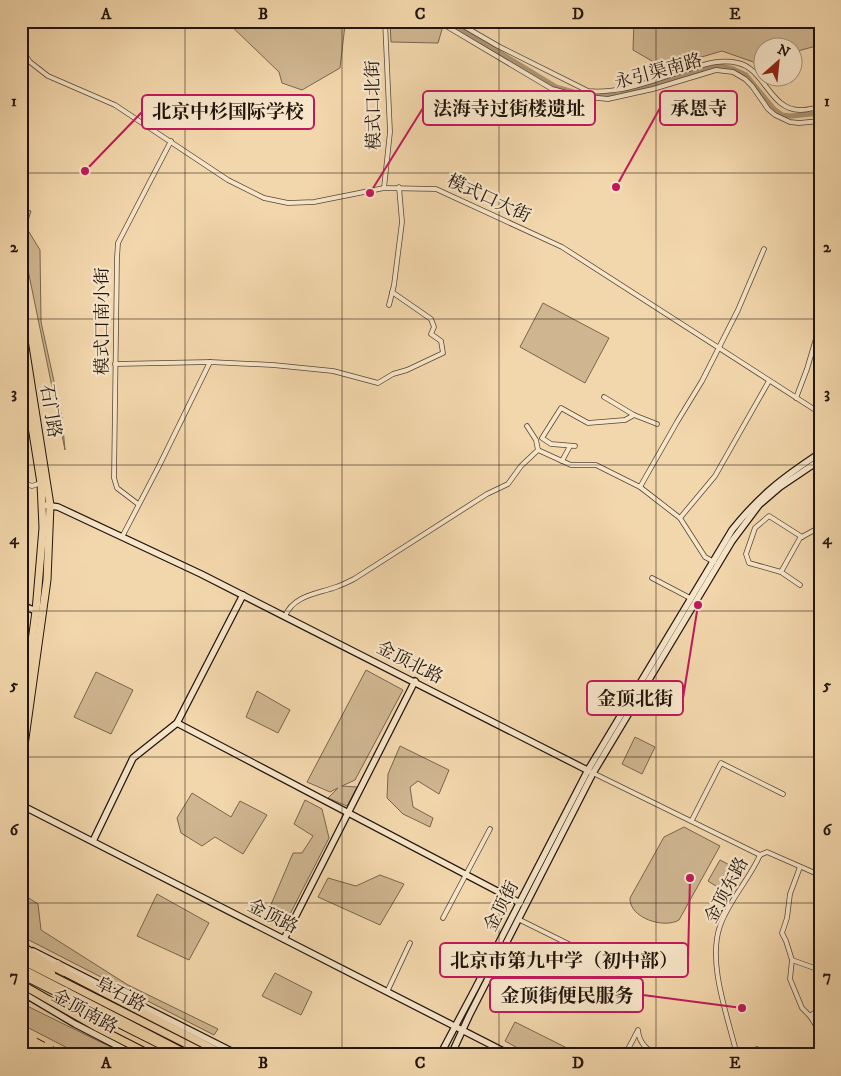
<svg xmlns="http://www.w3.org/2000/svg" width="841" height="1076" viewBox="0 0 841 1076" font-family="'IM FELL DW Pica','Noto Serif SC',serif">
<rect width="100%" height="100%" fill="#f3d7ac"/>
<filter id="stains"><feTurbulence type="fractalNoise" baseFrequency=".004" numOctaves="4"/><feColorMatrix values="0 0 0 0 .2 0 0 0 0 .09 0 0 0 0 .02 0 0 0 .5 -.17"/></filter>
<radialGradient id="worn" r=".72"><stop offset=".6" stop-color="#630" stop-opacity="0"/><stop offset="1" stop-color="#630" stop-opacity=".3"/></radialGradient>
<g fill="#cfb691" stroke="#78664f">
<polygon points="226,21 344,21 345,25 340,68 302,90 282,83 279,72"/>
<polygon points="390,21 441,21 443,26 438,43 391,42"/>
<polygon points="634,21 820,21 820,45 794,52 794,48 764,48 763,70 759,64 722,51 664,68 633,50"/>
<polygon points="21,208 31,211 26,227 40,250 41,322 62,418 65,450 21,236"/>
<polygon points="543,303 609,338 585,383 520,347"/>
<polygon points="366,670 403,690 355,780 342,786 357,787 347,806 328,798 338,788 330,792 307,782"/>
<polygon points="96,672 133,690 111,734 74,717"/>
<polygon points="257,691 290,710 278,733 246,717"/>
<polygon points="635,737 655,747 642,774 622,764"/>
<polygon points="400,746 449,770 439,794 418,781 410,787 413,807 433,818 430,827 403,814 387,798 388,774"/>
<polygon points="192,793 231,817 240,801 267,815 243,854 215,837 202,846 181,833 177,818"/>
<polygon points="305,800 322,809 329,838 286,922 267,914 293,853 302,853 313,836 294,824"/>
<path d="M684,827L720,846L679,920C664,929 629,918 630,898L664,837Z"/>
<polygon points="720,860 739,870 725,892 708,881"/>
<polygon points="380,875 404,884 380,925 318,897 328,878 356,886"/>
<polygon points="21,893 38,904 41,930 128,985 218,1029 214,1035 21,936"/>
<polygon points="157,894 209,923 189,960 137,936"/>
<polygon points="275,973 312,992 301,1015 262,996"/>
<polygon points="599,975 626,987 613,1009 589,997"/>
<polygon points="21,1003 127,1055 81,1055 21,1024"/>
<polygon points="515,1022 581,1055 530,1055 505,1041"/>
</g>
<g fill="none" stroke-linecap="round" stroke-linejoin="round">
<polyline stroke="#ac9576" stroke-width="5" points="448,21 556,87 580,94 600,96 620,95 695,71 721,66 733,69 746,75 774,109 782,115 791,116 820,113"/>
<g stroke="#564635" stroke-width="5.5">
<g id="street">
<polyline points="444,21 446,26 552,89 578,96 608,99 653,89 716,70 733,72 745,79 752,86 768,109 775,115 790,122 799,123 820,121"/>
<path d="M455,21L498,46L588,91C624,94 656,79 689,69C706,64 720,59 738,63C765,69 770,111 801,110C807,110 814,108 820,107"/>
<polyline points="21,49 30,62 48,76 115,105 228,180 264,198 288,203 314,202 384,188 436,189 562,247 820,413"/>
<polyline points="384,188 390,132 385,21"/>
<polyline points="389,305 394,285 402,222 399,187"/>
<polyline points="115,364 210,362 273,365 333,371 378,383 393,374 407,370 443,353 441,341 431,334 434,327 431,319 392,292"/>
<polyline points="604,397 634,415 657,424"/>
<polyline points="796,398 807,369 820,325"/>
<polyline points="527,426 536,440 538,450"/>
<polyline points="575,446 551,444 542,438 561,408 588,423 625,420 634,415"/>
<polyline points="538,450 571,465 596,465 640,487 680,518 705,557 714,562"/>
<polyline points="562,461 570,446"/>
<polyline points="21,482 32,486 41,483"/>
<polyline points="640,487 677,422 702,381 738,310 764,249"/>
<polyline points="138,504 117,488 114,478 117,258 118,243 171,141"/>
<polyline points="680,518 715,476 769,381"/>
<polyline points="122,537 158,468 210,362"/>
<polyline points="781,572 749,563 746,554 755,528 769,516 802,537"/>
<polyline points="652,578 690,598"/>
<polyline points="800,585 781,572 800,538 820,527"/>
<path d="M285,616C294,595 317,594 336,587C342,585 348,582 354,579L487,494L508,484L521,466L538,450"/>
<polyline points="593,773 760,855"/>
<polyline points="692,820 721,763 783,794"/>
<polyline points="760,855 767,852 815,873"/>
<polyline points="800,867 790,894 787,918 782,933 786,941 792,960 820,970"/>
<polyline points="443,918 490,829"/>
<polyline points="518,919 593,956"/>
<polyline points="792,960 790,979 802,1008 810,1016 820,1009"/>
<polyline points="387,992 410,943"/>
<polyline points="810,1016 820,1032"/>
<path d="M638,1030C639,1044 649,1053 662,1055"/>
<polyline points="625,1055 637,1032"/>
<path d="M737,1055C728,1017 707,963 720,926C729,900 749,880 760,855"/>
<polyline points="755,1055 757,1049"/>
</g>
</g>
<g stroke="#21150d" stroke-width="8">
<g id="secondary">
<polyline points="43,505 58,507 201,574 589,771"/>
<polyline points="21,605 36,611"/>
<polyline points="177,723 520,903"/>
<polyline points="21,805 511,1055"/>
<polyline points="93,841 133,758 177,723 243,595"/>
<polyline points="284,939 415,681"/>
<polyline points="33,951 239,1055"/>
<polyline points="21,992 75,1024 135,1055"/>
<path d="M440,1055L475,989L588,770L732,530C760,495 782,478 820,453"/>
<polyline points="451,1055 469,1016 593,773 732,541 759,505 780,487 820,460"/>
</g>
</g>
<g stroke="#21150d" stroke-width="8">
<g id="primary">
<polyline points="21,952 52,973"/>
<polyline points="21,975 180,1055"/>
</g>
</g>
<g stroke="#21150d" stroke-width="9">
<g id="highway">
<polyline points="21,321 50,505 47,580 21,767"/>
<polyline points="21,358 41,483 43,528 36,611 21,724"/>
<polyline points="21,945 46,963 63,972"/>
<polyline points="21,960 208,1055"/>
<polyline points="58,964 66,973 225,1055"/>
<polyline points="21,968 189,1055"/>
<polyline points="21,984 98,1028 151,1055"/>
</g>
</g>
<use href="#street" stroke="#f7e5c9" stroke-width="4"/>
<use href="#secondary" stroke="#f7e5c9" stroke-width="5.5"/>
<use href="#primary" stroke="#f3d7ac" stroke-width="6"/>
<use href="#highway" stroke="#f3d7ac" stroke-width="7"/>
<g stroke="#21150d" stroke-width="1" stroke-dasharray="9 9" stroke-linecap="butt">
<polyline points="21,1030 69,1055"/>
<polyline points="21,1047 35,1055"/>
</g>
</g>
<path fill="none" stroke="#21150d" stroke-width="1" stroke-opacity="0.55" d="M185,21V1055M342,21V1055M499,21V1055M656,21V1055M21,173H820M21,319H820M21,465H820M21,611H820M21,757H820M21,903H820"/>
<g text-anchor="middle" stroke-width="4.5" stroke-linejoin="round" paint-order="stroke">
<g font-size="18" fill="#21150d" stroke="#f7e5c9">
<text transform="translate(658 71) rotate(-15)" y="6">永引渠南路</text>
<text transform="translate(373 105) rotate(-91)" y="6">模式口北街</text>
<text transform="translate(489 198) rotate(25)" y="6">模式口大街</text>
<text transform="translate(102 321) rotate(-90)" y="6">模式口南小街</text>
<text transform="translate(51 411) rotate(81)" y="6">石门路</text>
<text transform="translate(410 662) rotate(27)" y="6">金顶北路</text>
<text transform="translate(726 890) rotate(-62)" y="6">金顶东路</text>
<text transform="translate(501 906) rotate(-63)" y="6">金顶街</text>
<text transform="translate(273 916) rotate(27)" y="6">金顶路</text>
<text transform="translate(121 994) rotate(27)" y="6">阜石路</text>
<text transform="translate(85 1011) rotate(29)" y="6">金顶南路</text>
</g>
</g>
<path fill="none" stroke="#c2185b" stroke-width="2" d="M616 187L660 108M370 193L423 108M85 171L142 112M698 605L683 698M690 878L688 960M742 1008L643 995"/>
<g fill="#c2185b" stroke="#f7e5c9" stroke-width="2">
<circle cx="616" cy="187" r="5"/>
<circle cx="370" cy="193" r="5"/>
<circle cx="85" cy="171" r="5"/>
<circle cx="698" cy="605" r="5"/>
<circle cx="690" cy="878" r="5"/>
<circle cx="742" cy="1008" r="5"/>
</g>
<g fill="#f7e5c9" stroke="#c2185b" stroke-width="2">
<rect x="660" y="91" width="77" height="34" rx="5"/>
<rect x="423" y="91" width="172" height="34" rx="5"/>
<rect x="142" y="95" width="172" height="34" rx="5"/>
<rect x="587" y="681" width="96" height="34" rx="5"/>
<rect x="440" y="943" width="248" height="34" rx="5"/>
<rect x="490" y="978" width="153" height="34" rx="5"/>
</g>
<g font-size="19" text-anchor="middle" font-weight="bold" fill="#21150d">
<text x="699" y="115">承恩寺</text>
<text x="509" y="115">法海寺过街楼遗址</text>
<text x="228" y="118">北京中杉国际学校</text>
<text x="635" y="705">金顶北街</text>
<text x="564" y="967">北京市第九中学（初中部）</text>
<text x="567" y="1002">金顶街便民服务</text>
</g>
<rect width="841" height="1076" fill="none" stroke="#f3d7ac" stroke-width="55"/>
<g transform="translate(778 62) rotate(27)"><circle r="24" fill="#f7e5c9" stroke="#a1927e"/>
<path d="M0-4L9 19L0 12L-9 19Z" fill="#8f2418"/>
<text y="-8" font-size="14" font-weight="bold" text-anchor="middle" fill="#21150d">N</text>
</g>
<rect x="28" y="28" width="786" height="1020" fill="none" stroke="#21150d" stroke-width="2"/>
<g font-size="16" text-anchor="middle" font-weight="bold" fill="#21150d">
<text x="106" y="19">A</text>
<text x="263" y="19">B</text>
<text x="420" y="19">C</text>
<text x="578" y="19">D</text>
<text x="735" y="19">E</text>
<text x="14" y="106">1</text>
<text x="827" y="106">1</text>
<text x="14" y="252">2</text>
<text x="827" y="252">2</text>
<text x="14" y="398">3</text>
<text x="827" y="398">3</text>
<text x="14" y="544">4</text>
<text x="827" y="544">4</text>
<text x="14" y="690">5</text>
<text x="827" y="690">5</text>
<text x="14" y="835">6</text>
<text x="827" y="835">6</text>
<text x="14" y="981">7</text>
<text x="827" y="981">7</text>
<text x="106" y="1068">A</text>
<text x="263" y="1068">B</text>
<text x="420" y="1068">C</text>
<text x="578" y="1068">D</text>
<text x="735" y="1068">E</text>
</g>
<rect width="100%" height="100%" filter="url(#stains)"/>
<rect width="100%" height="100%" fill="url(#worn)"/>
</svg>
